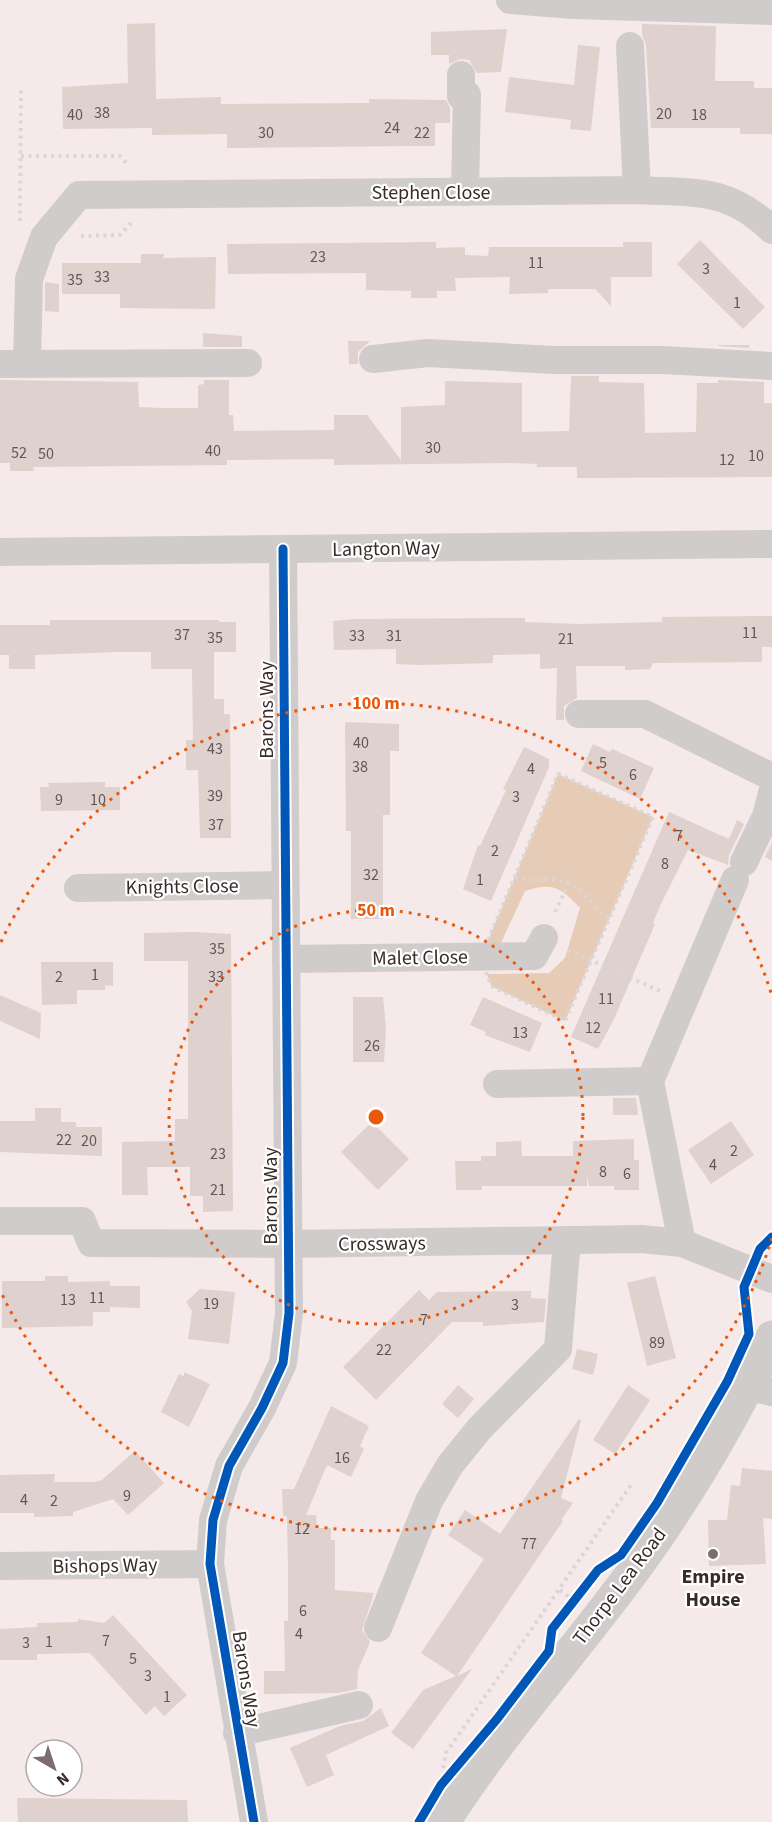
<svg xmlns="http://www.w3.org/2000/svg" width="772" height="1822" viewBox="0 0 772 1822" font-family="'Source Sans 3',sans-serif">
<rect width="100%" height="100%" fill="#f6e9e9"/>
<path fill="#e6ccb7" d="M558,774L653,817L565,1021L491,986L487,974L549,973L565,958L580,908C561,887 552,882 525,891L500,945H486Z"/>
<g fill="#ded1ce">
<polygon points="155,23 156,99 221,97 221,104 369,103 369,99 446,100 450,108 450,123 435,123 435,146 409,146 227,148 227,134 152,135 152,128 63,129 62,87 128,83 127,24"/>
<polygon points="642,24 716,26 715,81 754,81 754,88 772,88 772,134 740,134 740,128 651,128 646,45 642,35"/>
<polygon points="507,29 501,72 477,73 469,60 460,59 449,64 449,55 431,55 431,32"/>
<polygon points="578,45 600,47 591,131 570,129 571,120 505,112 509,77 574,85"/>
<polygon points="700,240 765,307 743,329 677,264"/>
<polygon points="436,242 436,248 465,247 465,255 488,256 489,247 623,247 623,242 652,242 652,277 611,277 611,306 595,289 548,289 548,293 509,294 510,277 455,278 456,291 437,291 437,298 411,298 411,291 366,290 366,273 228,274 227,244"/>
<polygon points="141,254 164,254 163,258 216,257 215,309 120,308 120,294 62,294 62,263 141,263"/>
<polygon points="45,282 59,284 59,312 45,311"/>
<polygon points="203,333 242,336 242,347 203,347"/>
<polygon points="348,341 370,341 358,352 358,364 349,364"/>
<polygon points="718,345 749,345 749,348 718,346"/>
<polygon points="571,376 599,376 599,382 644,383 645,433 696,432 697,383 718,383 718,380 764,382 764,403 772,403 772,477 577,478 577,467 537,467 537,464 512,463 334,465 334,459 227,460 227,465 33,467 34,471 10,471 10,463 0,463 0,380 138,382 139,407 160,408 198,408 198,385 204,384 204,380 229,380 229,415 233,415 234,431 334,430 334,415 367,415 401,460 401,407 445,405 445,381 522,383 522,432 569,431"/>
<polygon points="772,616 772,647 762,647 762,662 653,663 650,669 625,670 625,666 576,666 577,698 564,706 564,720 556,720 557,668 540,669 540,654 493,655 493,663 421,665 396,664 396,649 334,650 333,621 355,619 525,618 525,622 578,624 662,622 662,617"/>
<polygon points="50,620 219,620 219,622 236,622 236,652 214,652 214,699 224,699 224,714 230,714 231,838 200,838 198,770 186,770 186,740 193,740 192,669 151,669 151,652 118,652 35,655 35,669 9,669 9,655 0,655 0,625 50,625"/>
<polygon points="345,722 399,724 399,751 390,751 390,815 383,815 383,919 351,919 351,831 346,831"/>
<polygon points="593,744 610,752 612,749 654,768 640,799 581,771"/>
<polygon points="524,747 549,759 549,767 491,901 463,889 478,845 480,846 506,790 503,789"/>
<polygon points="105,782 105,787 120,787 120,810 41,811 40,787 49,787 48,783"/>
<polygon points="669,812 729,839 737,820 744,824 729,855 728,865 688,850 660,906 653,923 655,924 614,1019 598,1049 571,1037"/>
<polygon points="772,842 772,861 765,857"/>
<polygon points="195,932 231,934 233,1211 203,1212 203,1196 190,1196 190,1167 147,1167 148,1195 122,1195 122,1142 175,1141 175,1119 188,1119 188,961 144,961 144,933"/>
<polygon points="41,962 113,962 113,986 105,985 105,990 77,990 77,1004 42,1005"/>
<polygon points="0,995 41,1013 40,1039 0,1021"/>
<polygon points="353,997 383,997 386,1029 384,1062 353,1062"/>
<polygon points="483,997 542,1023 530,1052 485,1035 486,1032 470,1025"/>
<polygon points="613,1098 636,1098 638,1115 613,1115"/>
<polygon points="35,1108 61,1108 61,1122 76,1122 76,1127 102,1127 102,1156 0,1152 0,1121 35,1121"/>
<polygon points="731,1121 754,1155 711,1184 688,1150"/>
<polygon points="372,1122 409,1159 378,1190 341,1152"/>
<polygon points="634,1139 634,1160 639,1160 639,1190 614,1190 614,1186 589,1186 587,1176 587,1186 482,1186 482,1190 456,1190 455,1161 481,1161 481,1156 496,1156 496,1142 521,1141 522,1156 573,1156 573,1141"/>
<polygon points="45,1276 68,1276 68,1282 110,1281 110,1286 140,1286 140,1308 110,1307 110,1312 93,1312 93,1326 2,1328 2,1281 45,1281"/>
<polygon points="655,1276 676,1358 647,1366 627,1283"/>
<polygon points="200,1289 235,1292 229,1344 188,1339 192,1311 186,1302"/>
<polygon points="419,1290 429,1300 437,1292 531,1291 531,1298 546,1299 544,1322 483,1326 483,1322 452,1322 376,1400 343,1367"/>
<polygon points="577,1349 598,1354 593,1375 572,1369"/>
<polygon points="184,1372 210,1384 189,1427 161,1412 179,1374 184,1376"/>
<polygon points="458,1385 474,1399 458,1418 442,1404"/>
<polygon points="628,1385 650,1400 615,1454 593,1440"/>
<polygon points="331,1406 369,1426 360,1446 364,1449 351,1477 327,1465 306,1515 316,1515 317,1528 331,1528 331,1540 335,1540 335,1590 374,1593 362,1630 370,1642 358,1670 357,1689 339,1693 264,1694 264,1671 285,1671 284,1621 288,1621 288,1568 287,1516 283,1516 282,1489 294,1489"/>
<polygon points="579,1419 581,1420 561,1498 573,1503 561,1520 563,1521 457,1676 472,1669 413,1749 391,1733 423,1690 456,1676 421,1653 484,1559 448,1535 465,1510 500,1534"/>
<polygon points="135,1451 164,1483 128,1515 113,1499 73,1512 73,1516 34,1517 34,1513 0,1513 0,1475 55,1474 54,1482 95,1482 102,1480"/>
<polygon points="742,1468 772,1471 772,1519 763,1518 766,1564 709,1566 708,1520 727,1520 731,1485 740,1486"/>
<polygon points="113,1615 187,1695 164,1716 155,1706 146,1715 90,1653 37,1654 37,1660 0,1660 0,1629 37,1627 37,1623 78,1622 78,1619 104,1623"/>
<polygon points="381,1708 389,1726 326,1755 334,1775 307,1787 290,1748 340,1726 363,1721"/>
<polygon points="17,1798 187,1800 188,1822 18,1822"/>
</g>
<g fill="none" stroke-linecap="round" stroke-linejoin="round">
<g stroke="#dad6d6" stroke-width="4" stroke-dasharray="3 4.5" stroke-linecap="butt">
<polyline points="21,156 120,156 129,166"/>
<polyline points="20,221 21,90"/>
<polyline points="81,236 120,235 131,223"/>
<polygon points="558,774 653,817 565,1021 491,986 481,957"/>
<path d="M515,877C532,885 548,873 571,884C591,894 595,912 610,918"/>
<polyline points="555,912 569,883"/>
<polyline points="568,950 660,991"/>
<polyline points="560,1590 574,1601"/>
<polyline points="443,1768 446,1753 633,1482"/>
</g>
<g stroke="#d1cccc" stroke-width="28">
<polyline points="510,0 573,5 772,11"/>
<polyline points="630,46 637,190"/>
<polyline points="461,75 461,96 467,95 465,192"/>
<polyline points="373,359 428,353 553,360 663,360 772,366"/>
<polyline points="0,364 248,363"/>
<path d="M27,364L29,279L44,237L79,195L637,190C694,193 728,187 772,230"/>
<polyline points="0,552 772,544"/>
<polyline points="579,714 645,714 772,777"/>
<polyline points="744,862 766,816 772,793"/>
<polyline points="78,888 285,885"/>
<polyline points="286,959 534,956 544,938"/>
<polyline points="497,1084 650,1081"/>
<polyline points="0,1221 82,1221 91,1243 288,1244 641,1239 682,1243 772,1279"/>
<polyline points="682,1243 650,1081 735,880"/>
<polyline points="749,1387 772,1392"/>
<polyline points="0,1566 210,1564"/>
<polyline points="378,1628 429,1501 450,1465 480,1428 558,1349 567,1240"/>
<polyline points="237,1733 359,1705"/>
<polyline points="254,1822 210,1564 213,1520 229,1466 262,1408 283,1363 289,1313 283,549"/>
</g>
<path stroke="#d1cccc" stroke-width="33" d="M444,1822C507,1722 590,1636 657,1538C700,1475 740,1406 772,1337"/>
<g stroke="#fff" stroke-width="13">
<g id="cycleway">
<polyline points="254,1822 210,1564 213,1520 229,1466 262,1408 283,1363 289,1313 283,549"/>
<polyline points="419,1822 441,1785 497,1719 549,1651 552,1629 598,1570 621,1555 657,1503 727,1382 749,1334 744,1287 760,1249 772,1237"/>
</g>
</g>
<use href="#cycleway" stroke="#0057b8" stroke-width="9"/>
</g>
<g fill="none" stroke="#e8590c" stroke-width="3" stroke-dasharray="3 6">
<circle cx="376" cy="1117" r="207"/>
<path d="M772 1238A414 414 0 0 1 1 1292M1 942A414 414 0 0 1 772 996"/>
</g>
<circle fill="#7b6e6d" stroke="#fff" stroke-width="2" cx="713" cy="1554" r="6"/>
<g text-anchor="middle" stroke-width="4.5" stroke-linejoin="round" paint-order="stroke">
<g font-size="16" fill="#645655">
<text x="102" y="118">38</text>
<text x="664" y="119">20</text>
<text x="75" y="120">40</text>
<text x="699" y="120">18</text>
<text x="392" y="133">24</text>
<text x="266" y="138">30</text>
<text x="422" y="138">22</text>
<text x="318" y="262">23</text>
<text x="536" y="268">11</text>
<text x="706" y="274">3</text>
<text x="102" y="282">33</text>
<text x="75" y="285">35</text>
<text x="737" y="308">1</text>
<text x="433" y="453">30</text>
<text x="213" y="456">40</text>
<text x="19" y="458">52</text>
<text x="46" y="459">50</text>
<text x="756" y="461">10</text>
<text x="727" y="465">12</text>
<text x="750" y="638">11</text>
<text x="182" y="640">37</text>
<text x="357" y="641">33</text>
<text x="394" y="641">31</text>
<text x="215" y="643">35</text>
<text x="566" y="644">21</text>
<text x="361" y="748">40</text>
<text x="215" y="754">43</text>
<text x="603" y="768">5</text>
<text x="360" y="772">38</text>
<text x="531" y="774">4</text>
<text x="633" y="780">6</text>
<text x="215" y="801">39</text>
<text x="516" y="802">3</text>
<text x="59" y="805">9</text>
<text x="98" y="805">10</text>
<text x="216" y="830">37</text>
<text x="679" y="841">7</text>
<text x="495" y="856">2</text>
<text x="665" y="869">8</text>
<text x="371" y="880">32</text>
<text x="480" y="885">1</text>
<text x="217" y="954">35</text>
<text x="95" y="980">1</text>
<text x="59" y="982">2</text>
<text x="216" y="982">33</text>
<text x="606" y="1004">11</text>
<text x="593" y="1033">12</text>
<text x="520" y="1038">13</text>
<text x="372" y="1051">26</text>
<text x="64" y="1145">22</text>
<text x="89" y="1146">20</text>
<text x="734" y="1156">2</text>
<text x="218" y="1159">23</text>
<text x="713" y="1170">4</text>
<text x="603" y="1177">8</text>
<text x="627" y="1179">6</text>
<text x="218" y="1195">21</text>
<text x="97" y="1303">11</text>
<text x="68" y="1305">13</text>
<text x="211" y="1309">19</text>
<text x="515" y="1310">3</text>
<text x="424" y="1325">7</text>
<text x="657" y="1348">89</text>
<text x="384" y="1355">22</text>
<text x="342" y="1463">16</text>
<text x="127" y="1501">9</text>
<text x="24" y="1505">4</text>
<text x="54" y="1506">2</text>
<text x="302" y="1534">12</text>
<text x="529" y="1549">77</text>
<text x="303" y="1616">6</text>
<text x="299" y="1639">4</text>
<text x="106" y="1646">7</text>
<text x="49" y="1647">1</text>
<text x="26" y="1648">3</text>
<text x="133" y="1664">5</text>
<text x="148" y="1681">3</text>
<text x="167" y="1702">1</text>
</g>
<g font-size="20" fill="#392b2a" stroke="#fff">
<text x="431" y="199">Stephen Close</text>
<text transform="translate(386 548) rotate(-1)" y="7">Langton Way</text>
<text transform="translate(266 710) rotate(-90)" y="7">Barons Way</text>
<text transform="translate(182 886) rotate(-1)" y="7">Knights Close</text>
<text transform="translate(420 957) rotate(-1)" y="7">Malet Close</text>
<text transform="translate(270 1196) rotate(-90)" y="7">Barons Way</text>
<text transform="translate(382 1243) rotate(-1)" y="7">Crossways</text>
<text transform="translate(105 1565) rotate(-1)" y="7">Bishops Way</text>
<text transform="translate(619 1586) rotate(-53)" y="7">Thorpe Lea Road</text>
<text transform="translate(247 1679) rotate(81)" y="7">Barons Way</text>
</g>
<g font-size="20" font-weight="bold" fill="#392b2a" stroke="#fff">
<text x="713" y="1583">Empire<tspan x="713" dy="23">House</tspan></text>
</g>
</g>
<circle cx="376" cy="1117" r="9" fill="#e8590c" stroke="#fff" stroke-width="3"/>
<g font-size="18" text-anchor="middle" font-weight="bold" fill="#e8590c" stroke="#fff" stroke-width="4.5" stroke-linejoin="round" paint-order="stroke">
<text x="376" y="709">100 m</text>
<text x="376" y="916">50 m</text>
</g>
<g transform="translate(54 1768) rotate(141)"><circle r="28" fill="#ffffff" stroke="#b0aaaa" stroke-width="1.5"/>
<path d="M0-4.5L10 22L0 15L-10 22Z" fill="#7b6e6d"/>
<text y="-9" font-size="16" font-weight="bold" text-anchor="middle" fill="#392b2a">N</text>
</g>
</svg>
